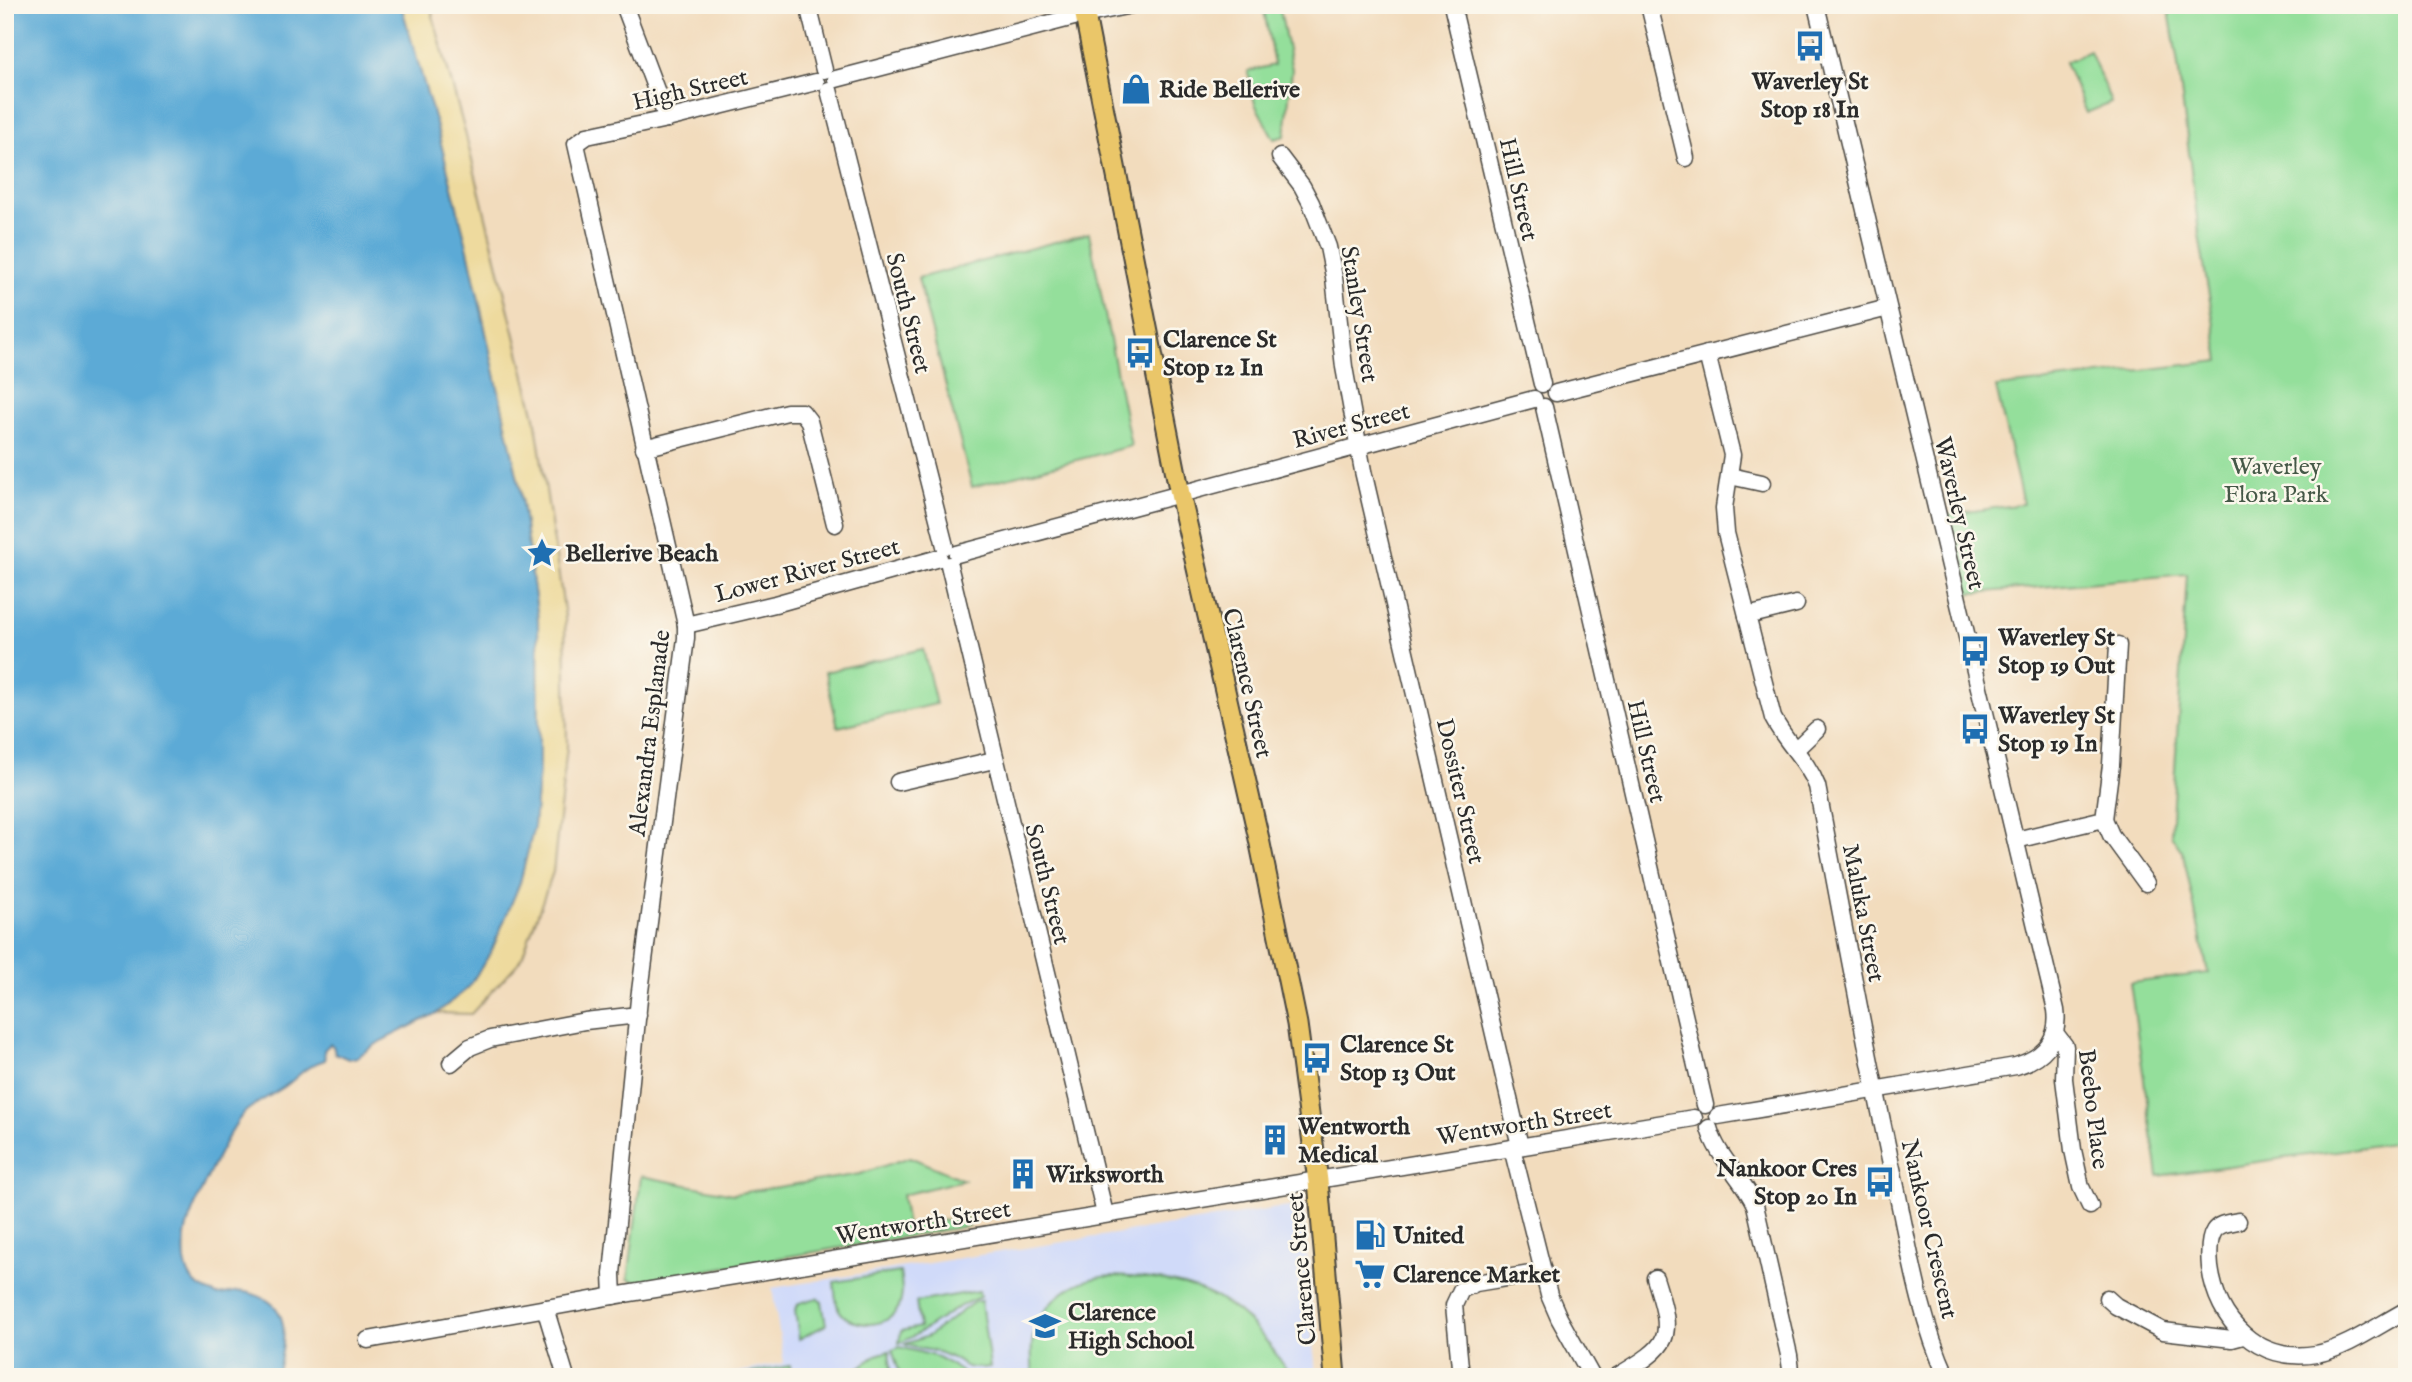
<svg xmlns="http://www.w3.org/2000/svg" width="2412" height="1382" viewBox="0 0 2412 1382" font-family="'IM FELL English',serif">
<rect width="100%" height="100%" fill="#fbf7ec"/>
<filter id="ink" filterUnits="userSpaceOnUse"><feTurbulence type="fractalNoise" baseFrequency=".0143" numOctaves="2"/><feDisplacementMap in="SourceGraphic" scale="14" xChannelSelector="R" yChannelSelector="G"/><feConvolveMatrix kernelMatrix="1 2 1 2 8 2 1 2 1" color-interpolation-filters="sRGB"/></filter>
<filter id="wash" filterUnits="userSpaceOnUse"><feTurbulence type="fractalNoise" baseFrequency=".00686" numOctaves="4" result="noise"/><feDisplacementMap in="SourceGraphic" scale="28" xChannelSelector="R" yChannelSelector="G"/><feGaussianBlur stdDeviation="1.57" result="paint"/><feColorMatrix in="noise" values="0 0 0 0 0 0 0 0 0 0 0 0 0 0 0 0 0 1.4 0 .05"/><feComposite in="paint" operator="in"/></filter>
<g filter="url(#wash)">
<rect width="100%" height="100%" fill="#f2dcbd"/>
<polygon fill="#d0daf9" points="1303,1204 1316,1377 713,1377 784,1363 772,1288"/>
<g fill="#94df9b" stroke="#608563" stroke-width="2">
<polygon points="1263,5 1279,5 1292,69 1285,136 1274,139 1255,104 1248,71 1274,65"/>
<polygon points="2168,5 2407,5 2407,1141 2158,1176 2130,983 2208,973 2183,853 2171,835 2187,574 1964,594 1945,515 2023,504 1996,387 2220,361 2200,241 2177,58"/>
<polygon points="2090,51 2111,103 2086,113 2065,62"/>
<polygon points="1089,233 1131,446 972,487 918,278"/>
<polygon points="923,649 936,704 838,727 825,672"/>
<polygon points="910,1157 964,1180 902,1195 907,1226 966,1217 969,1226 637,1282 628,1279 641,1176 733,1194 860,1174"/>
<path d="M900,1272C902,1285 904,1299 897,1310C886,1329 850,1328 839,1310C835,1302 835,1291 834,1282Z"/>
<path d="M1111,1276C1202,1279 1243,1298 1291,1377H1033C1032,1366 1031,1354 1032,1343C1039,1303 1072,1278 1111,1276Z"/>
<path d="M979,1291L980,1297C951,1307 929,1331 899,1343L901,1331L920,1327L916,1302Z"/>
<polygon points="817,1298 822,1302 826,1325 799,1339 795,1310 799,1303"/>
<path d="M981,1301L990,1367C960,1371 967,1363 943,1354C931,1349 918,1350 905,1344L928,1336L974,1302Z"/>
<polygon points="900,1347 938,1357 969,1376 901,1377 892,1350"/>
<polygon points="889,1351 892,1377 848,1377 876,1355"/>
<polygon points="790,1366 792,1377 728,1377"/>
</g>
<polygon fill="#eeda9e" stroke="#8c8264" stroke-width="2" points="401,5 430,5 465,132 535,417 565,616 567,746 553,872 521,960 471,1014 437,1013 468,988 491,952 520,882 534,826 539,765 538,619 520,489 468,250 436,124"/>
<path fill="#5caad6" stroke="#446a80" stroke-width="2" d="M5,5H401L436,124L468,250L520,489L538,619L539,765L534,826L520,883L491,952L468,988L437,1013L381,1041L357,1057L348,1059L335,1053L333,1046L330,1044L324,1050L325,1060C304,1066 298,1078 281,1089C269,1097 256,1102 245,1112C229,1128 188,1214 185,1236C184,1251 183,1270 194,1282C199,1288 210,1292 217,1295C223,1295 228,1293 234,1292C243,1290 253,1294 261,1297C294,1311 283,1348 277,1377H5Z"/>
</g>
<g filter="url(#ink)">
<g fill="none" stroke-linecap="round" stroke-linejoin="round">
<g stroke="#494641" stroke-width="19">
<g id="minor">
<polyline points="624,5 667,119"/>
<polyline points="808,5 824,70"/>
<polyline points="1452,5 1542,384"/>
<polyline points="1649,5 1686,158"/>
<polyline points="836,79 1074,17 1131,5"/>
<polyline points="829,90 945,546"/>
<polyline points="1280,157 1302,186 1311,203 1328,247 1334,277 1344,367 1363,471 1520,1146"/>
<path d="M1707,354L1732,455L1724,508L1726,533L1773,718C1786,743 1807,760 1817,786C1842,918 1866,1051 1895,1182C1909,1248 1919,1316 1947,1377"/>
<polyline points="1556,393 1888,308"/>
<polyline points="1544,407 1705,1105"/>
<polyline points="644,448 787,412 802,412 809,421 835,524"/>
<polyline points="1730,476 1762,483"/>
<polyline points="957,554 1534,399"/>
<polyline points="949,565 1105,1214"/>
<polyline points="1747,616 1796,604"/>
<polyline points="686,625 775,604 939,558"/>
<polyline points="1795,750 1817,729"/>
<polyline points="898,782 994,760"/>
<polyline points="2104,819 2111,835 2146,883"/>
<polyline points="2016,840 2104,819 2111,765 2118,645"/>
<polyline points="2055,1033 2065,1046 2064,1079 2073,1150 2081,1187 2090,1206"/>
<polyline points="451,1063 470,1047 490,1039 585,1021 638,1015"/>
<path d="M1718,1116L2016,1066C2043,1058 2060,1040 2056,1010L1816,5"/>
<path d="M1709,1128C1717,1157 1743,1178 1755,1205L1789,1355L1792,1377"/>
<polyline points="1512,1148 1549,1295 1559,1318 1592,1377"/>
<path d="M2238,1221C2230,1223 2219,1223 2214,1231C2208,1240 2209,1256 2210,1267C2217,1321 2258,1364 2316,1354C2346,1349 2380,1324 2407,1310"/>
<polyline points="613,1296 612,1274 639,999 686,638 686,625 576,144 587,136 667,119 816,82"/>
<polyline points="2107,1298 2116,1306 2163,1331 2232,1339 2243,1336"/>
<polyline points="545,1308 566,1377"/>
<polyline points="368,1340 613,1296 1694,1118"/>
<polyline points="1461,1377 1454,1305 1461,1290 1476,1283 1543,1272"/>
<path d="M1616,1377C1671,1344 1675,1341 1655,1278"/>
</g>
</g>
<g stroke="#494641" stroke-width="23">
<polyline id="major" points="1083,5 1180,494 1259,839 1297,1024 1318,1181 1335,1377"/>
</g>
<use href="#minor" stroke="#fff" stroke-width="16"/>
<use href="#major" stroke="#eac669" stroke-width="19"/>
</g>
</g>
<defs>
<g id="bus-bare" transform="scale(2.415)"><path d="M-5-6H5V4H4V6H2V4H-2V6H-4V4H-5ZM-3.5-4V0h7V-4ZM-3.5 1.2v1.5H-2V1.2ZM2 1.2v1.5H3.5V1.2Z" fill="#1f6fb2" stroke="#fbf7ec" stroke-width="2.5" paint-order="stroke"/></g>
<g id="shop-bare" transform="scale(2.415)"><path d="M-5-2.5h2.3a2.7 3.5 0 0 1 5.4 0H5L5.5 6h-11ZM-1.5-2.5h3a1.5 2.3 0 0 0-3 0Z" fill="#1f6fb2" stroke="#fbf7ec" stroke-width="2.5" paint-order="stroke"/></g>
<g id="sight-bare" transform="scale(2.415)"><path d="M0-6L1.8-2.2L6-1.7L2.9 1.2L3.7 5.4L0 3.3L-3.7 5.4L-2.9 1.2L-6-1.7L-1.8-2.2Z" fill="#1f6fb2" stroke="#fbf7ec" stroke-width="2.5" paint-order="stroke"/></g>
<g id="building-bare" transform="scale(2.415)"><path d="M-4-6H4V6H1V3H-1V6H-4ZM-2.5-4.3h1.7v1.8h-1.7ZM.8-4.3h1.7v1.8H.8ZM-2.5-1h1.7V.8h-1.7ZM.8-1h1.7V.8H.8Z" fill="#1f6fb2" stroke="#fbf7ec" stroke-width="2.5" paint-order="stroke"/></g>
<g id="fuel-bare" transform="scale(2.415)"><path d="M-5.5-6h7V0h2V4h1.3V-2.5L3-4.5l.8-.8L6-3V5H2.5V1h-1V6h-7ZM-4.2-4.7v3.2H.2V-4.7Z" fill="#1f6fb2" stroke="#fbf7ec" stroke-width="2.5" paint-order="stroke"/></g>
<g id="supermarket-bare" transform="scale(2.415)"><path d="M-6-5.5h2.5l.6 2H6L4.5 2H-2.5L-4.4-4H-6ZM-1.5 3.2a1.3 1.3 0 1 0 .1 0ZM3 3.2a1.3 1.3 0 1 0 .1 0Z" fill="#1f6fb2" stroke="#fbf7ec" stroke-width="2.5" paint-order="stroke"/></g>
<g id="school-bare" transform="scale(2.415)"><path d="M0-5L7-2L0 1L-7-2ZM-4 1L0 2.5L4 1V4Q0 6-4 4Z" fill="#1f6fb2" stroke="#fbf7ec" stroke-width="2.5" paint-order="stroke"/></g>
</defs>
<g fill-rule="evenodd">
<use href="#bus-bare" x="1810" y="46"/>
<use href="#shop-bare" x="1136" y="89"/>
<use href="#bus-bare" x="1140" y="353"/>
<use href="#sight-bare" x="542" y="553"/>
<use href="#bus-bare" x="1975" y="651"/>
<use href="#bus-bare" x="1975" y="729"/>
<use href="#bus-bare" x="1317" y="1058"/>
<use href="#building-bare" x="1275" y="1140"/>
<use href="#building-bare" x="1023" y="1174"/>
<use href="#bus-bare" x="1880" y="1182"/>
<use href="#fuel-bare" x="1370" y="1235"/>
<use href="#supermarket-bare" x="1370" y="1274"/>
<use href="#school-bare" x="1045" y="1326"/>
</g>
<g text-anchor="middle" stroke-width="5" stroke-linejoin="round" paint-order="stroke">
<g font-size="24" font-weight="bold" fill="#2b2b2b" stroke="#fbf7ec" text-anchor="start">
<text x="1810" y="89" text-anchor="middle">Waverley St<tspan x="1810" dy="28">Stop 18 In</tspan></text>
<text x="1159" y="97">Ride Bellerive</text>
<text x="1163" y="347">Clarence St<tspan x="1163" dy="28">Stop 12 In</tspan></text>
<text x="565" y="561">Bellerive Beach</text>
<text x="1998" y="645">Waverley St<tspan x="1998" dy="28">Stop 19 Out</tspan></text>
<text x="1998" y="723">Waverley St<tspan x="1998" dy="28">Stop 19 In</tspan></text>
<text x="1340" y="1052">Clarence St<tspan x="1340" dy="28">Stop 13 Out</tspan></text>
<text x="1298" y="1134">Wentworth<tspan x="1298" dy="28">Medical</tspan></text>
<text x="1857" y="1176" text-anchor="end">Nankoor Cres<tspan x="1857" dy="28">Stop 20 In</tspan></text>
<text x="1046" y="1182">Wirksworth</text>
<text x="1393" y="1243">United</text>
<text x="1393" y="1282">Clarence Market</text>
<text x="1068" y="1320">Clarence<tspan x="1068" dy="28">High School</tspan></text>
</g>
<g font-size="24" fill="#2b2b2b" stroke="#fbf7ec">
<text transform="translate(690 89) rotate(-13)" y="8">High Street</text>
<text transform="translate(1519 189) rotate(77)" y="8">Hill Street</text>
<text transform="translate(909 313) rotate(76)" y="8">South Street</text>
<text transform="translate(1360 314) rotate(81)" y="8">Stanley Street</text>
<text transform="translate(1351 425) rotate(-15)" y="8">River Street</text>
<text transform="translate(1960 513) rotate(77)" y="8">Waverley Street</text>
<text transform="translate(807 570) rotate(-15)" y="8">Lower River Street</text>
<text transform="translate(1248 683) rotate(77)" y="8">Clarence Street</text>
<text transform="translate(649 733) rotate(-83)" y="8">Alexandra Esplanade</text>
<text transform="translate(1647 751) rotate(77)" y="8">Hill Street</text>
<text transform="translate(1461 791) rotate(77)" y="8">Dossiter Street</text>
<text transform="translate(1048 884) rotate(76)" y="8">South Street</text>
<text transform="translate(1864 913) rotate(79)" y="8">Maluka Street</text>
<text transform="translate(2094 1109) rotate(83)" y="8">Beebo Place</text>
<text transform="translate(1524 1123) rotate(-9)" y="8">Wentworth Street</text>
<text transform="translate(923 1222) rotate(-9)" y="8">Wentworth Street</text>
<text transform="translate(1930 1229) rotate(77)" y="8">Nankoor Crescent</text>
<text transform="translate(1301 1269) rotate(-95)" y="8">Clarence Street</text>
</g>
<g font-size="24" fill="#455847" stroke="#fbf7ec">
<text x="2276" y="474">Waverley<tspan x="2276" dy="28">Flora Park</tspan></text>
</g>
</g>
<rect width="2412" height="1382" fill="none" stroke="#fbf7ec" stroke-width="28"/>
</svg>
